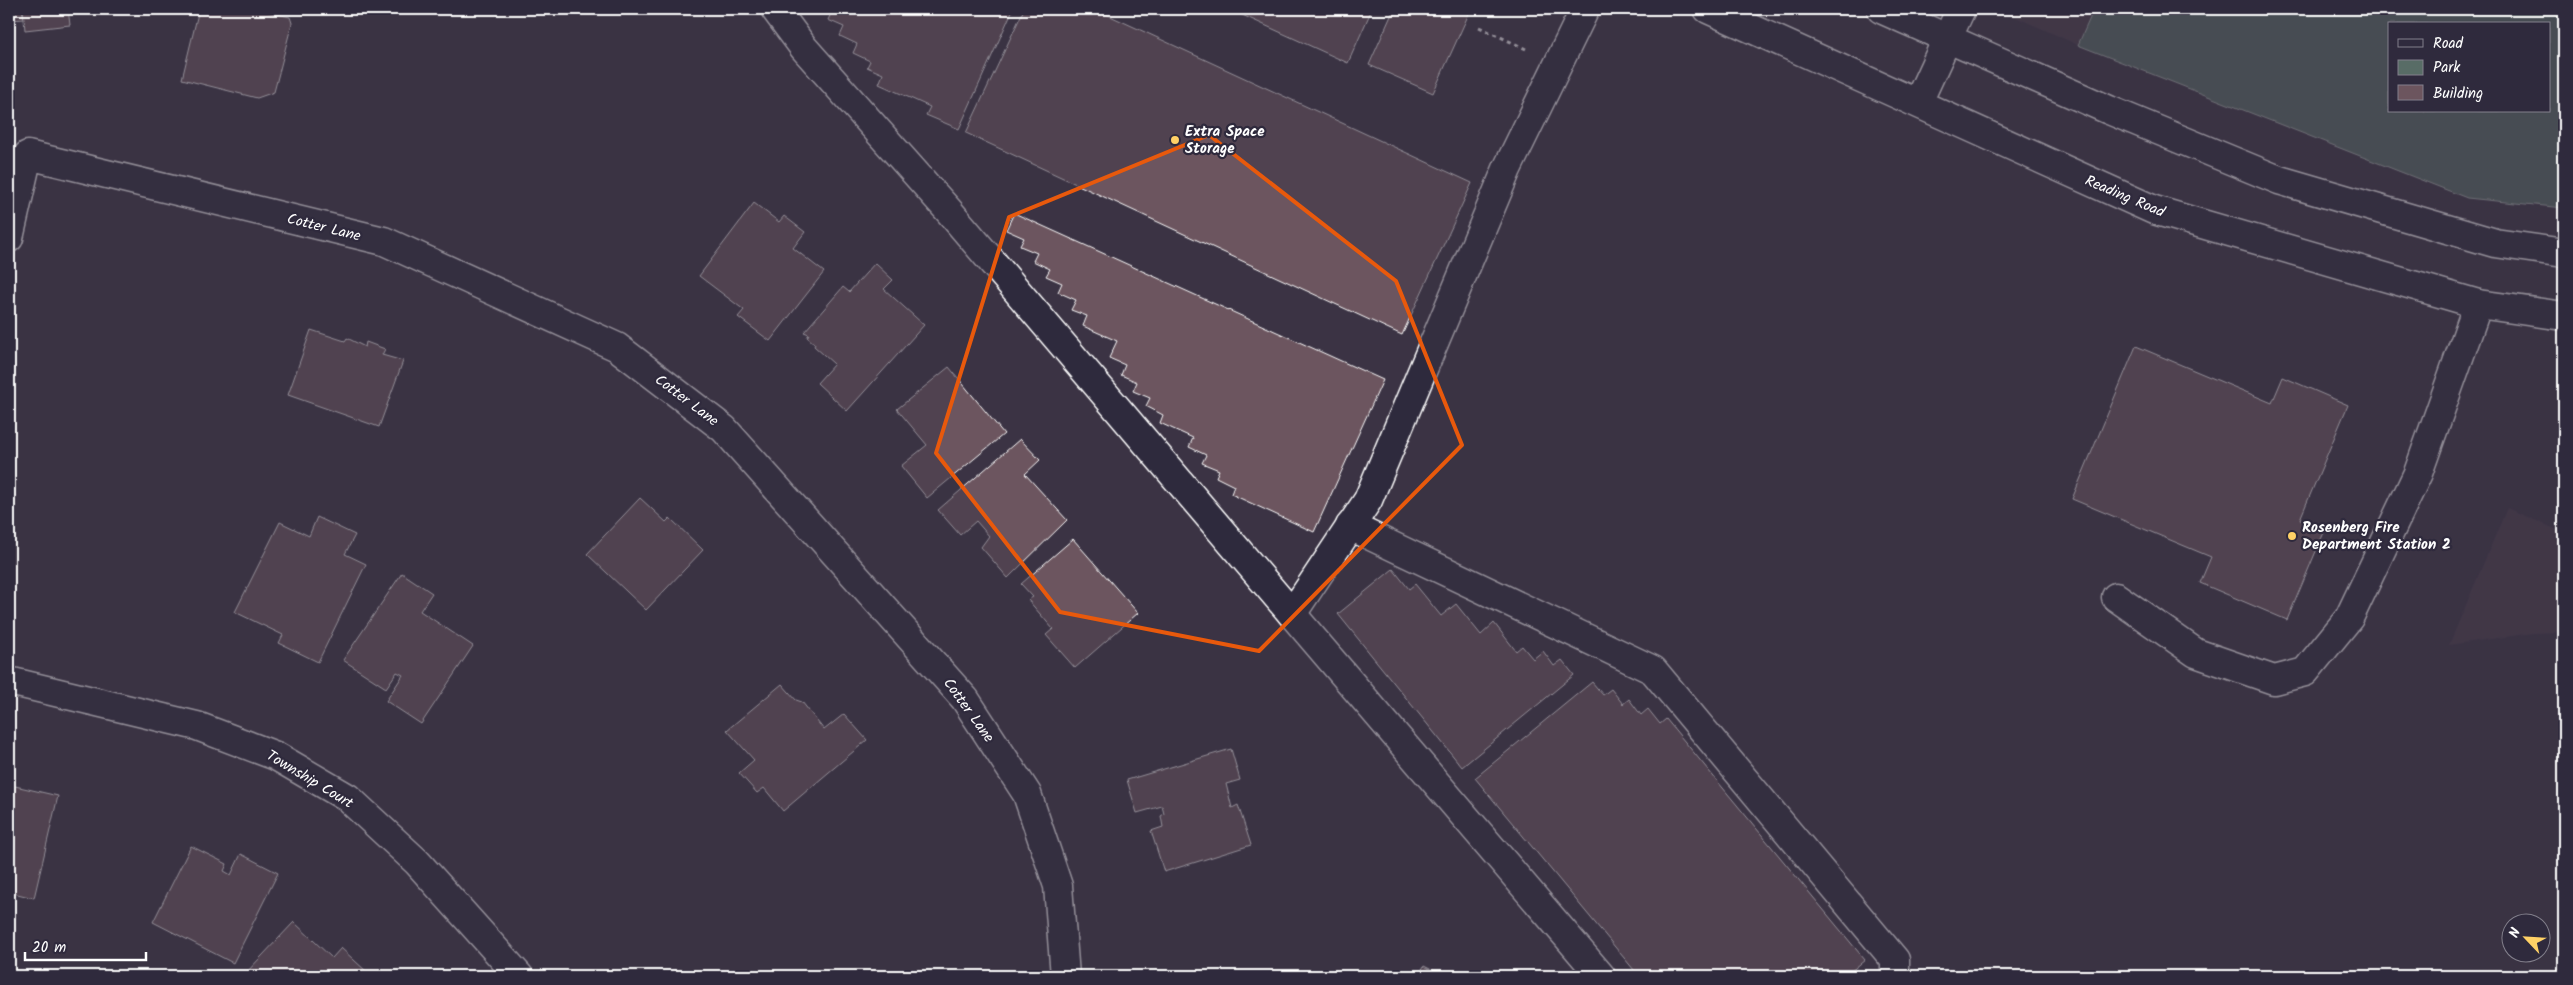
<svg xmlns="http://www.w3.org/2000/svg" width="2573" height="985" viewBox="0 0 2573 985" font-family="Kalam,sans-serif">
<rect width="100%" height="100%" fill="#3b3344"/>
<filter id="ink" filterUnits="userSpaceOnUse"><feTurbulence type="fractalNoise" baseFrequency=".02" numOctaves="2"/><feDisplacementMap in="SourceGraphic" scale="10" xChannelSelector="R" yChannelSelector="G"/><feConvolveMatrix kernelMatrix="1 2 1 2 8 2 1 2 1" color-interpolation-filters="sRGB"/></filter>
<g filter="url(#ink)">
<g fill="#4a3d4c">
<polygon points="1998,9 2094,9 2078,45"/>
<polygon points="2507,508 2564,533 2564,632 2533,633 2449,645"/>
</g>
<path fill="#586c66" stroke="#acb6b2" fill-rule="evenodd" d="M2094,9H2564V208L2467,198L2078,45ZM2389,24H2549V111H2389Z"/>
<g fill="#6c555e" stroke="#fff">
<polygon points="9,9 22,9 24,19 9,20"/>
<polygon points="23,9 68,9 70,25 25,30"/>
<polygon points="199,9 255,9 290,17 292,23 274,92 257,98 182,79"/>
<polygon points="826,9 1013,9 959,129 926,115 930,107 879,84 883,74 867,67 870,61 853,53 857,44 840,36 844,27 828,20 832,11"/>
<polygon points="1024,9 1095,9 1472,183 1402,335 966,133"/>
<polygon points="1229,9 1372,9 1348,63"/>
<polygon points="1394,9 1471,9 1433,93 1369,65"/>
<polygon points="754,203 779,222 784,216 805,232 793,248 824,272 770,341 738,317 744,310 699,276"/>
<polygon points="1014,213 1383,380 1314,532 1231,494 1234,486 1216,477 1219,470 1202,463 1206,455 1189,447 1193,438 1160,423 1163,415 1146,406 1150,398 1133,391 1137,382 1121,375 1125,365 1109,358 1117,341 1083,326 1087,316 1071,310 1076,300 1058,292 1062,283 1046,276 1050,269 1033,261 1037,253 1020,246 1024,238 1006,230"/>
<polygon points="875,263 893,280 884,289 924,325 847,411 817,383 834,364 814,346 815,344 807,337 809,334 804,332 843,287 849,292"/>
<polygon points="311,330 345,341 347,338 365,347 366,342 385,349 382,355 403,361 379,427 288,395"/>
<polygon points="2136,346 2272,403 2283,377 2348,405 2300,519 2325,530 2287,620 2200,583 2211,557 2072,499"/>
<polygon points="949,367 1004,434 927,498 901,466 927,445 897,409"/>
<polygon points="1020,439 1040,460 1025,474 1067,520 1008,578 981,547 989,536 976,521 960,535 938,510"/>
<polygon points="640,498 666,522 670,518 703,550 646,610 587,554"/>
<polygon points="317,517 355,535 345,554 366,564 318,662 279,643 283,635 235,612 280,522 309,536"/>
<polygon points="1073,539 1138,613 1075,668 1046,635 1053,629 1028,600 1033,597 1021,584"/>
<polygon points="1393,569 1409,589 1415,584 1441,616 1456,604 1481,635 1494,623 1516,651 1522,646 1533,659 1543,651 1554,666 1562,660 1574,675 1462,767 1338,614"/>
<polygon points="402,573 432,593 420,611 473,646 421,724 386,701 403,675 397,672 386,688 343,660"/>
<polygon points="1592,682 1603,695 1611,689 1623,704 1629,699 1641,715 1648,709 1660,724 1666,719 1865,960 1845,976 1639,976 1475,778"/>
<polygon points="782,684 796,700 802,702 824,730 844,714 867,740 783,811 764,788 757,793 739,773 754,760 727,730"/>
<polygon points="1231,749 1240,780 1226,784 1232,808 1238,805 1251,845 1164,872 1151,831 1163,827 1161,816 1164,814 1162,806 1137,813 1127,780"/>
<polygon points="15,786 58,796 34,898 9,892 9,793 12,794"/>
<polygon points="191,846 227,864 224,871 231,875 241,854 278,873 233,963 153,922"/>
<polygon points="294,922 332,958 341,948 367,972 363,976 248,976 245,974"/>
<polygon points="1424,966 1444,976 1418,976"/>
</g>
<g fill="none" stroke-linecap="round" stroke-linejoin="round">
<g stroke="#fff" stroke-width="31">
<g id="minor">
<polyline points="775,9 804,48 949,211 1292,614 1368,500 1507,169 1585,9"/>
<polyline points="1947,39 1961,9"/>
<polyline points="9,238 28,155 384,241 617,347 724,429 965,699 1027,794 1058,886 1065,976"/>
<polyline points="1350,526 1653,670 1895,960 1895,976"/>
<polyline points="2116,597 2196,653 2274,680 2305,672 2349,618 2418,473 2478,304"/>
<polyline points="1292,614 1601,976"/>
<polyline points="9,681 197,726 276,756 348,798 417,862 519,976"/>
</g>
</g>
<g stroke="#fff" stroke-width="31">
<g id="major">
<polyline points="1708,9 2154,210 2478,304 2564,316"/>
<polyline points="1881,9 2109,110 2279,180 2495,243 2564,253"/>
<polyline points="1918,102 1947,39"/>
</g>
</g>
<polyline stroke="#fff" stroke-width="3" stroke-dasharray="4 4" stroke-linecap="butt" points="1479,27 1526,49"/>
<use href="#minor" stroke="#2f2a3d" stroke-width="28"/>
<use href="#major" stroke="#2f2a3d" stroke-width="28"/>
</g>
</g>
<path d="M0 0H2573V985H0ZM1209,135L1396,281L1462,445L1259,651L1060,612L936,453L1009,217Z" fill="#3b3344" fill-opacity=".55" fill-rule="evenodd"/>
<path fill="none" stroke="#e8590c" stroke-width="4" stroke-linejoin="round" d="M1209,135L1396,281L1462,445L1259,651L1060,612L936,453L1009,217Z"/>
<g fill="#ffd166" stroke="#2f2a3d" stroke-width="2">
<circle cx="1175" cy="140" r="5"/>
<circle cx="2292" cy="536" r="5"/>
</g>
<g text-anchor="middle" stroke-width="4.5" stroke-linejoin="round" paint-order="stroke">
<g font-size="15" font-weight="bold" fill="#fff" stroke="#2f2a3d" text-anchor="start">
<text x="1185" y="136">Extra Space<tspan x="1185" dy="17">Storage</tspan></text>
<text x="2302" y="532">Rosenberg Fire<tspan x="2302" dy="17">Department Station 2</tspan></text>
</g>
<g font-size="15" fill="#fff" stroke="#2f2a3d">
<text transform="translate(2125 196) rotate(23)" y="5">Reading Road</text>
<text transform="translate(324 227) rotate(14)" y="5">Cotter Lane</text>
<text transform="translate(687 400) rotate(37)" y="5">Cotter Lane</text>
<text transform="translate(969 710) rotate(54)" y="5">Cotter Lane</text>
<text transform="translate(310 779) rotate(31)" y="5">Township Court</text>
</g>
</g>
<rect width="2573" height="985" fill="none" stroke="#2f2a3d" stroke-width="30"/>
<rect x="15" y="15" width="2543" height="955" fill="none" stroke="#fff" stroke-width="2" filter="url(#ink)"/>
<rect x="2388" y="22" width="162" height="90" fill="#2f2a3d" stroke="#827f8b"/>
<rect x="2398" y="39" width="25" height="8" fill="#2f2a3d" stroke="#827f8b"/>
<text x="2433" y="48" font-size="15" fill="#ffffff">Road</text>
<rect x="2398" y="60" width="25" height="15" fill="#586c66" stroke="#827f8b"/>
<text x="2433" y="72" font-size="15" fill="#ffffff">Park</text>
<rect x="2398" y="85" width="25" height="15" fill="#6c555e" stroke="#827f8b"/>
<text x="2433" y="98" font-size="15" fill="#ffffff">Building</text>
<g transform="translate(2526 938) rotate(295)"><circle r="24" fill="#2f2a3d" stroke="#827f8b"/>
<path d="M0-4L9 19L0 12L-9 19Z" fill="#ffd166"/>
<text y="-8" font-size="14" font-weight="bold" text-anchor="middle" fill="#ffffff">N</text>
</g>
<path d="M25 952v8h121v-8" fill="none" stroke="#ffffff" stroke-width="2.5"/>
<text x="32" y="952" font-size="15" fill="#ffffff" stroke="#2f2a3d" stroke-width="4" paint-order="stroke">20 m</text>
</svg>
